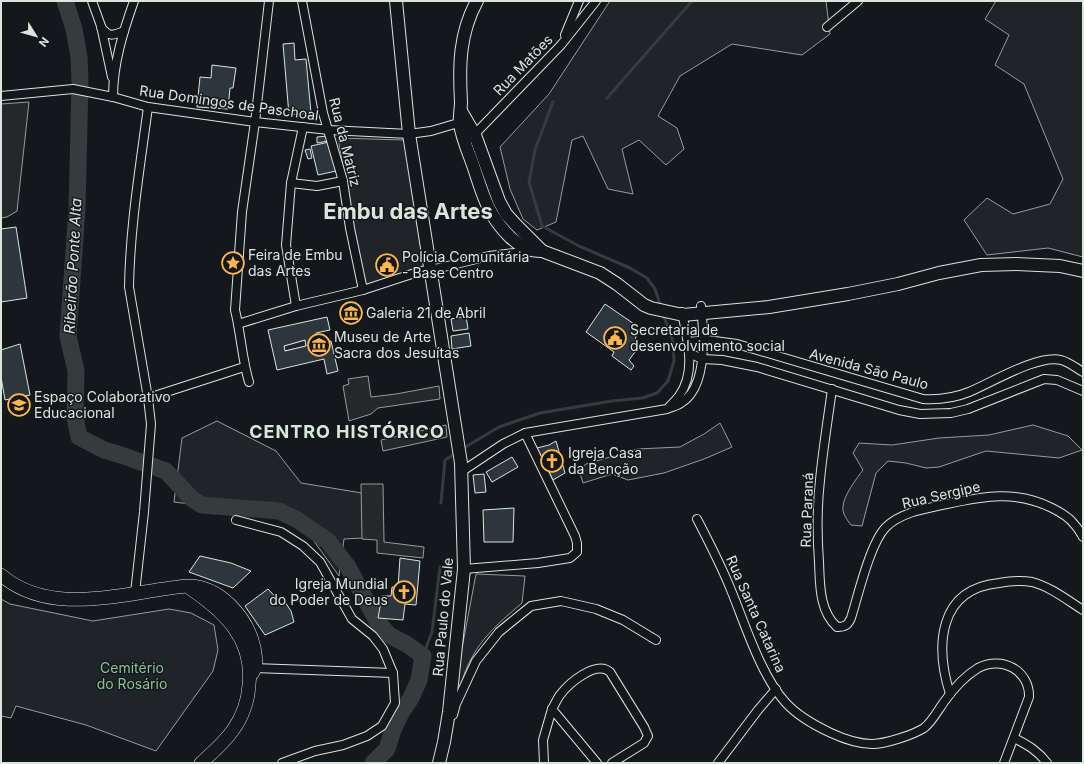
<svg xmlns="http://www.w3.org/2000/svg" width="1084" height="764" viewBox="0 0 1084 764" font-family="Inter,sans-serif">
<rect width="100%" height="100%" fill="#14181c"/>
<g fill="#202428" stroke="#939e99">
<polygon points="610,1 826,1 830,34 802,55 732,44 680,76 658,116 677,128 684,149 666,165 639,140 622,149 633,194 608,189 583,136 572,140 556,222 537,230 523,219 510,189 500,147 549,94"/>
<polygon points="996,1 1083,1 1083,257 1048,248 987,255 964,220 987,198 1013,214 1050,204 1063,179 1024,84 995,65 1009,35 985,19"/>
<polygon points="338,138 404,140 427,266 396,277 364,285"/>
<polygon points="305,340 306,346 285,351 284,346"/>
<polygon points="217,421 276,451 301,483 362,493 363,538 344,539 339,576 311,537 281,515 174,502 182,438"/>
<polygon points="720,423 732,447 704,459 664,473 628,480 612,474 583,483 579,470 586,464 637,449 680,447 704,434"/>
<path d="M1033,425L1068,436L1082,450L1059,458L986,451L939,467L926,468L906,463L888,461L876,473L862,526L851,525C847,520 842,513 843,507C843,496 857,478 863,470L853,453L859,443L892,445L939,438L989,435Z"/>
<path d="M476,574L525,576L522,603C500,622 481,637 468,665C462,678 461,688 452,701Z"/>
<polygon points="1,599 10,604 93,621 169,609 191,613 214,625 218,650 213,671 156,751 86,725 16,706 11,718 1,716"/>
</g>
<g fill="#24282b" stroke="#939e99">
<polygon points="29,102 17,211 7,217 1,218 1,104"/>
<polygon points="368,376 371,397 396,394 439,386 440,399 378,408 371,414 349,421 343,386 349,384 348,379"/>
<polygon points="446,425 447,437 383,451 381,440"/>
<polygon points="361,484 383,484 384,542 424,547 423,558 377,553 377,540 362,539"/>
</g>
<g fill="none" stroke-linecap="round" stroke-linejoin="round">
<g stroke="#363b3e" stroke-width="3">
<polyline points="607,98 692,1"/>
<polyline points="553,102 535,150 529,182 542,226 579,246 630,268 647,278 655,289 661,307"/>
<polyline points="462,449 499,427 540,413 612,401 642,398 657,393 668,381 674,361 673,341 663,314"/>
<polyline points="441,503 445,460 456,453"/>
<polyline points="423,656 432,632 440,567"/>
</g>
<polyline stroke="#363b3e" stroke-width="17" points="65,1 74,29 79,57 80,81 77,209 68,336 76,371 75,418 79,437 104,450 121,455 166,471 192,499 202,505 279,511 296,519 328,541 348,567 377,621 389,635 408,645 423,656 419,680 411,698 401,713 393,730 387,749 373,763"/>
</g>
<g fill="#2c363c" stroke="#d8e6dc" fill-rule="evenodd">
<polygon points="294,43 295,60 306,59 311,113 289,115 283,44"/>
<polygon points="212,65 236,68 233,88 230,88 228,109 197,107 200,77 211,78"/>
<polygon points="328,136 328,141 317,143 317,137"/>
<polygon points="329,142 336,171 318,175 311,146"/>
<polygon points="310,149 312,158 308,159 305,150"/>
<polygon points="16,227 27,298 1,302 1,229"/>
<polygon points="605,304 637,326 635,344 638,348 629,360 634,366 631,370 612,356 614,352 586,332"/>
<polygon points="466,316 468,329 453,331 451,319"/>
<path d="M327,317L330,330L316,333L318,344L331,341L338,371L327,374L324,359L277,370L268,330ZM305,340L306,346L285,351L284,346Z"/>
<polygon points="469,333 471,346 452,349 451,336"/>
<polygon points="20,344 30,395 5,400 1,377 1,350"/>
<polygon points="556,441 565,473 553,480 537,448 549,445"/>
<polygon points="512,457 518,467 492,482 486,472"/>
<polygon points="484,474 486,492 475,493 473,475"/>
<polygon points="514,508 513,542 484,542 483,510"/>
<polygon points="200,556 231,563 251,571 233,588 189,572"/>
<polygon points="400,558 420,561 416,605 405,604 403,620 378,618 382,596 391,596 392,587 398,588"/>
<polygon points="268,589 282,604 285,602 291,611 294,622 265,635 245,606"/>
</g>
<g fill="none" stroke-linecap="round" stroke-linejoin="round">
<g stroke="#d8e6dc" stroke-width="10">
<g id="street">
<polyline points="92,1 101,26 112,77"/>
<polyline points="302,1 323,113 343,181 350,228 363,290"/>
<path d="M101,27C109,37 112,36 124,31"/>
<polyline points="827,27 858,1"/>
<polyline points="565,35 579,1"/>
<polyline points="1,96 73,89 113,97 148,107 255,122 329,130 409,134 431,131 465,121"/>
<path d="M113,97C113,64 123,32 134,1"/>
<polyline points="471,138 561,45 596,1"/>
<polyline points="291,183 317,186 343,181"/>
<polyline points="296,306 286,245 291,183 303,127"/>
<polyline points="238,324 296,306 363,290 421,271 431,270 489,256 532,251"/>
<path d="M688,342L707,340L737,344L923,399C939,400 954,398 969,392C991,383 1038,354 1061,360C1069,362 1076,368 1083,372"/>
<polyline points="689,353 702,359 722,360 757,367 899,410 920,414 951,413 968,409 1044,379 1057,380 1083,391"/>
<path d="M249,382C242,359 241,334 235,310L242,212L255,122L269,1"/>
<path d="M832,389C828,419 823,449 820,480C817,507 817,535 819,562C820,584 819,611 837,627C845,627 848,625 851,618C858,596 870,543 886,527C900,513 923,509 942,505C981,497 1014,489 1052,508C1060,512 1069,517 1074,524C1078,528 1080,532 1083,537"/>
<polyline points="148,398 244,367"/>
<path d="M669,407C672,404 676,400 679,396C697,371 687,339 682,312"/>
<path d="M461,472L503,444L525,433L667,409C671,407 677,406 681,403C708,387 704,333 701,306"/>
<path d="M697,519C709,542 721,565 731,590C745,624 761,676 786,703C798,716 816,726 831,733C844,739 858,744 872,744C885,744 913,735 924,728C932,722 938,710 944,702C953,689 965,676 978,668C1002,655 1030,671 1029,697L1004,763"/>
<polyline points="236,520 281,532 303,546 320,562 352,619 373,636 383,649 393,673 395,703 382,726 367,736 343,745 315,751 282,763"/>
<polyline points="464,569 538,563 570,558 577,552 577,543 575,536 525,433"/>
<path d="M135,593L144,512L151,424L148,398L129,287C130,227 140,167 148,107"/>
<polyline points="252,668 393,673"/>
<path d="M950,694C935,646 938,589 999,583C1010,581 1021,580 1032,582C1051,587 1067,600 1083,610"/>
<path d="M552,709C555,704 557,699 560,695C569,683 596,660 610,672L644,727L648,736L644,743L612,763"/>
<polyline points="453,715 456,704 476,661 499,632 531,606 561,601 596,609 623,620 656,640"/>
<path d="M1014,738C1028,745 1038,751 1047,763"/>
<polyline points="544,763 543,740 552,709 597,763"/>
<polyline points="718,763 758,710 776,689"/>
</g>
</g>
<g stroke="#d8e6dc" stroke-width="14">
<g id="secondary">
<polyline points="396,1 409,134 461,463 464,569 449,712 444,742 439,763"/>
<path d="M477,1C459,34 459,66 461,102C461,109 459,117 460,124C462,138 468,151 473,165C483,195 487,214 510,237C522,247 527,251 542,251L600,273L617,284L644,305L651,308L683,315L769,307L848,294L898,284L939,273L981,265L1016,264L1060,266L1083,271"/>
<polyline points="461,111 475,135 499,201 506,214 516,225 542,251"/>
</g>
</g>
<g stroke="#d8e6dc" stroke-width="14">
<g id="primary">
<path d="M1,575C52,619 128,591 188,586C220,586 247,617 254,647C255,653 257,663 255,668C254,671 252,674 250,676"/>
<path d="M191,589C225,612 254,640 249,685C248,701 243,716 233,730C224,743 212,753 201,763"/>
</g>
</g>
<use href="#street" stroke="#14181c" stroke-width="8"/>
<use href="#secondary" stroke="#14181c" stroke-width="12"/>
<use href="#primary" stroke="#14181c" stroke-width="13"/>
</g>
<defs>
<g id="sight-ring" transform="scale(1.15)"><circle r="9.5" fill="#14181c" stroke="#ffb74d" stroke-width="1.5"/><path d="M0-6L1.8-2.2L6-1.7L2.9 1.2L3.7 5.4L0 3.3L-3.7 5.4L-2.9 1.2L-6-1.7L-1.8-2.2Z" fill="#ffb74d"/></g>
<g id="civic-ring" transform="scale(1.15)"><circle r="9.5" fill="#14181c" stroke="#ffb74d" stroke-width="1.5"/><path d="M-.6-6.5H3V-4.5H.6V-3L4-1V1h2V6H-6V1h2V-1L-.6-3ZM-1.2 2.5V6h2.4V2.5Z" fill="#ffb74d"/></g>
<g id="museum-ring" transform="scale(1.15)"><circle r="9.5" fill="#14181c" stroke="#ffb74d" stroke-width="1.5"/><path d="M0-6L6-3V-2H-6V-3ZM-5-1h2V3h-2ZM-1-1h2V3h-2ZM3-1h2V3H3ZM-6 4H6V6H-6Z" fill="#ffb74d"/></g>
<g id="university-ring" transform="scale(1.15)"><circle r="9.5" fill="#14181c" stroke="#ffb74d" stroke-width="1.5"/><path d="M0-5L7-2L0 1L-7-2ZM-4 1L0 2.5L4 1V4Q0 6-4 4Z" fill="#ffb74d"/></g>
<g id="church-ring" transform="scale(1.15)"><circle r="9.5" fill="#14181c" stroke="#ffb74d" stroke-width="1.5"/><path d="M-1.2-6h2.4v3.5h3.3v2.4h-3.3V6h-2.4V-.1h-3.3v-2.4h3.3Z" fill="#ffb74d"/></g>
</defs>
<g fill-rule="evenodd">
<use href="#sight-ring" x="233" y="263"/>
<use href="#civic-ring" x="387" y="265"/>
<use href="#museum-ring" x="351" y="313"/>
<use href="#civic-ring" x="615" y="338"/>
<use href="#museum-ring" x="319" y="345"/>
<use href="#university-ring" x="19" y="405"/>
<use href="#church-ring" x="552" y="461"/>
<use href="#church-ring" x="404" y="592"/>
</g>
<g text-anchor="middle" stroke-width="3" stroke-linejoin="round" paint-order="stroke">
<g font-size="14" fill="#d8e6dc" stroke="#14181c">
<text transform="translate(523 65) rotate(-46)" y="5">Rua Matões</text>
<text transform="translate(229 103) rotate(8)" y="5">Rua Domingos de Paschoal</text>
<text transform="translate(345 142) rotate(76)" y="5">Rua da Matriz</text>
<text transform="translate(869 369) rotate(15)" y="5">Avenida São Paulo</text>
<text transform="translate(941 495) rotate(-13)" y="5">Rua Sergipe</text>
<text transform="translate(807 510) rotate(-88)" y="5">Rua Paraná</text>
<text transform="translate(756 614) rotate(66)" y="5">Rua Santa Catarina</text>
<text transform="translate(443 617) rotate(-85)" y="5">Rua Paulo do Vale</text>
</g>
<g font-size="14" fill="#d8e6dc" stroke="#14181c" text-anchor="start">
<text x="248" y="260">Feira de Embu<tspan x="248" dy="16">das Artes</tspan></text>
<text x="402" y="262">Polícia Comunitária<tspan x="402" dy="16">- Base Centro</tspan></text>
<text x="366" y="318">Galeria 21 de Abril</text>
<text x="630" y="335">Secretaria de<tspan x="630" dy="16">desenvolvimento social</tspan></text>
<text x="334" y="342">Museu de Arte<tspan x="334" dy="16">Sacra dos Jesuítas</tspan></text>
<text x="34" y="402">Espaço Colaborativo<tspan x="34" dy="16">Educacional</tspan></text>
<text x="568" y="458">Igreja Casa<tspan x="568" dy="16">da Benção</tspan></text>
<text x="388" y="589" text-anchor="end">Igreja Mundial<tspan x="388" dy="16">do Poder de Deus</tspan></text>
</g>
<g font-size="14" fill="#8ac095" stroke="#14181c">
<text x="132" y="673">Cemitério<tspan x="132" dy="16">do Rosário</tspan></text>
</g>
<g font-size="15" font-style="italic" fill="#d8e6dc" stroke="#14181c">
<text transform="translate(73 266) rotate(-87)" y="5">Ribeirão Ponte Alta</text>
</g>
<g font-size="18" font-weight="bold" letter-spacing="1" fill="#d8e6dc" stroke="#14181c">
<text x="347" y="438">CENTRO HISTÓRICO</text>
</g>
<g font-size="22" font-weight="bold" fill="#d8e6dc" stroke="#14181c">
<text x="408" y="219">Embu das Artes</text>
</g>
</g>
<rect width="1084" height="764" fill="none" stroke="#d8e6dc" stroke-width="4"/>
<g transform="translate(36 36) rotate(127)" stroke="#14181c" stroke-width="3" paint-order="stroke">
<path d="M0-3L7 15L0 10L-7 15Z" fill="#d8e6dc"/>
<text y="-6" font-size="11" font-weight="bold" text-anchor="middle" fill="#d8e6dc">N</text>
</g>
</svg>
